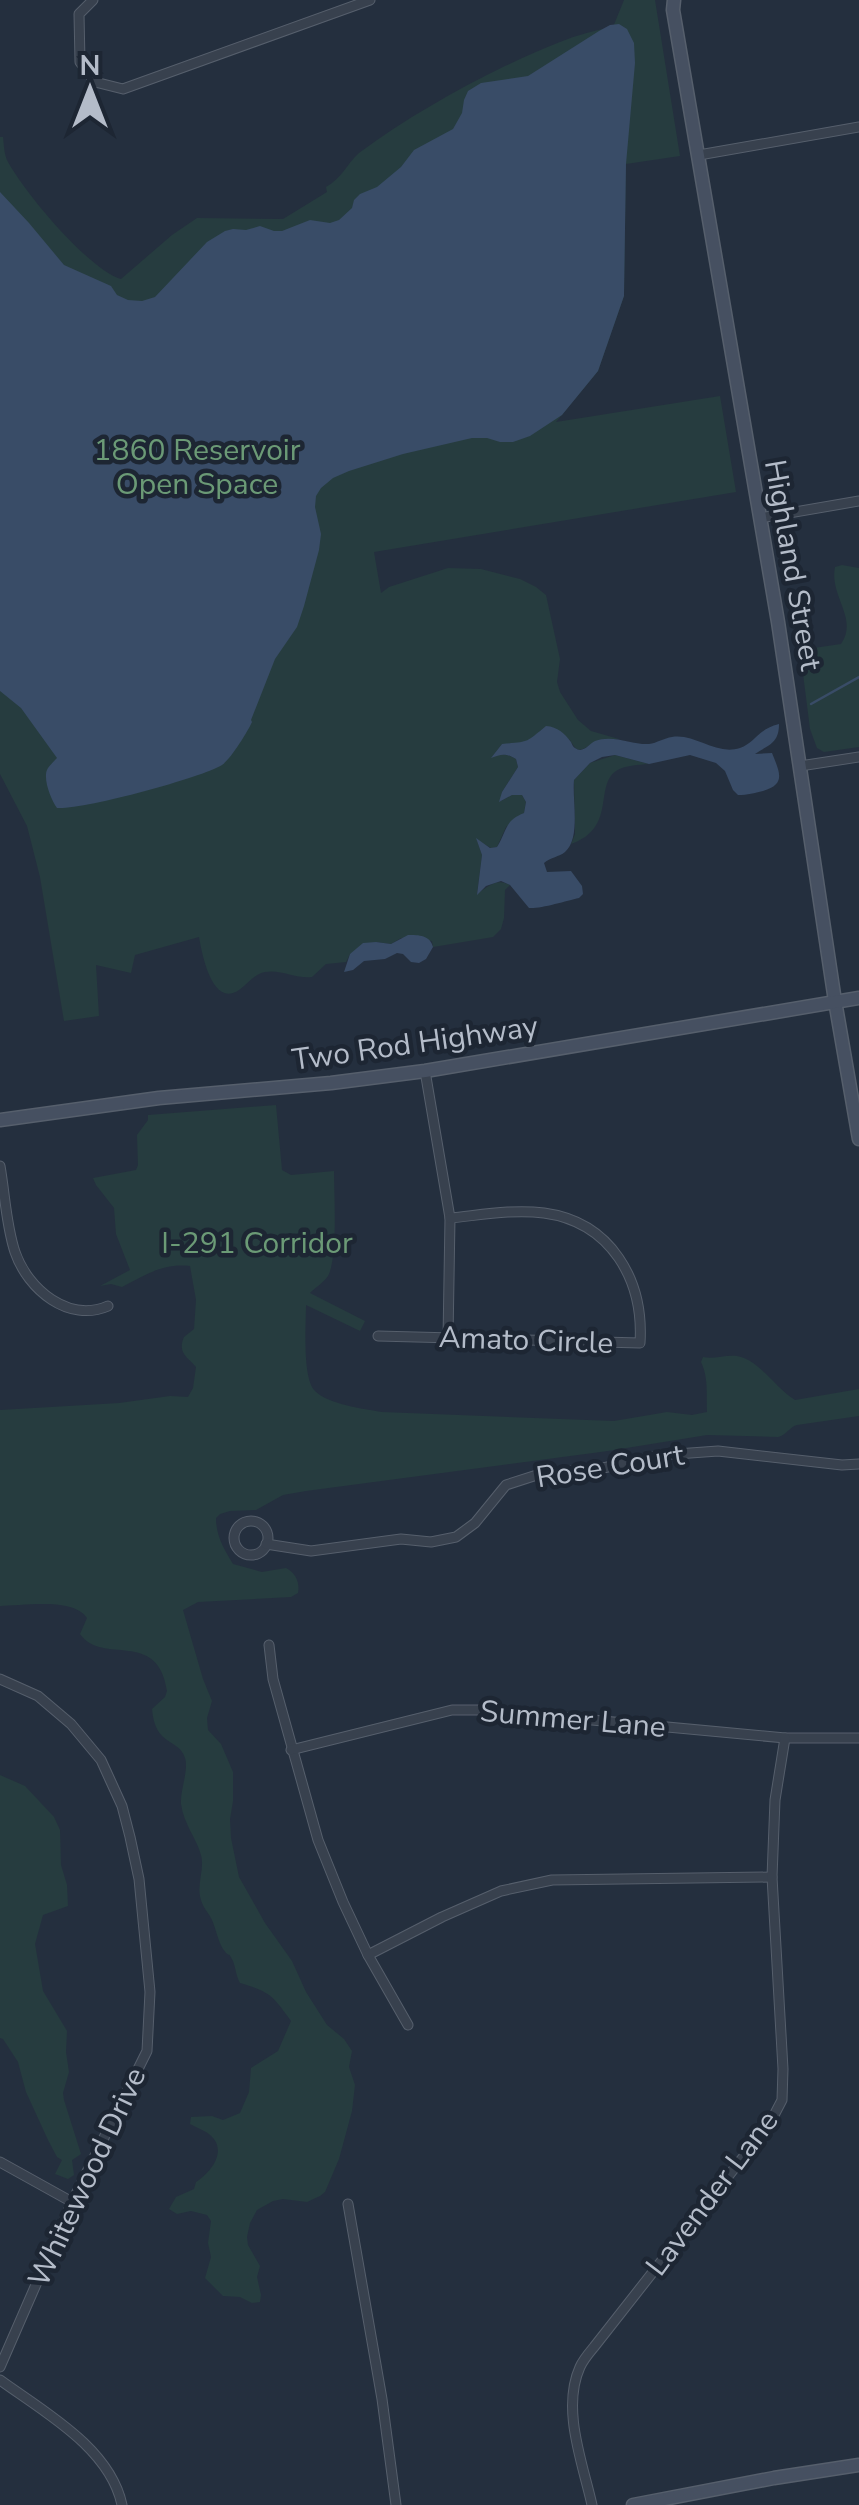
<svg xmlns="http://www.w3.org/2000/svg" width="859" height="2505" viewBox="0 0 859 2505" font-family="'Nunito Sans',sans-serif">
<rect width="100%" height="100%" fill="#242f3e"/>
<g fill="#263c3f">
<path d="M624,0H655L680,156L626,164L624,296L598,371L556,422L720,396L736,492L374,552L381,593L389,587L448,568L481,569L520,579L536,587L546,595L560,659L557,682L560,692L578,720L591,731L619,739C611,739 602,739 595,742C583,748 579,757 570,740L541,730C530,745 519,743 502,744L492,757C502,753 507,754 516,759L518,767L502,792L501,801L512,795H522L526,802L524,813L506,827L497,847L491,848L477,840L482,855L477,894C489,886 496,878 510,885L505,890L504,918L501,929L493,937L433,947L432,941L401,938L391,944L376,942L350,954L346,962L326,964L312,977C296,979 281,969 265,972C254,974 248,984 239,990C212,1008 202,954 199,937L135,955L131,973L96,965L99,1016L64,1021L40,877L27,826L0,774V137H3C4,145 4,153 7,160C23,191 89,270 121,279L172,235L197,218L283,219L327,192L326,187C342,178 346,165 359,153C405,119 454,91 505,66C540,50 575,33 613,27Z"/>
<path d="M842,565L859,568V747L824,752L817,748L810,729L800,650L841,644C859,619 829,596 835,567Z"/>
<path d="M615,755L649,764C638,765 625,765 616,771C594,786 617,828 571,844L575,834L574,780L590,763Z"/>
<path d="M276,1105L282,1170L291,1175L334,1171C334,1194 338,1258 328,1276C324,1282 315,1288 310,1293L365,1321L360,1331L306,1305C306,1324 302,1378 315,1391C327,1404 364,1409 382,1412L614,1421L667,1412L692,1415L707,1412C706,1394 709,1379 701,1362L703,1357C717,1360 730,1352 744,1358C762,1365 777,1389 795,1400L859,1389V1416L797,1425C789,1427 787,1435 778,1437L707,1435L608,1451L306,1491L283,1495L256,1510L230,1511L220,1514L216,1518C216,1536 224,1549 233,1564L262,1572L286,1568C296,1573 300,1583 298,1593L291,1597L198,1602L183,1610L203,1679L212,1701L207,1718L208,1730L221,1744L233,1772V1801L230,1819L231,1838L239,1877L265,1923L292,1961L306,1992L327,2025L344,2039L352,2051L349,2067L355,2085L352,2111L339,2159L325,2192L320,2196L307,2202L283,2199L273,2201L257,2210L250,2223L247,2237L248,2245L260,2266L257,2277L261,2295L260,2302L252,2303L240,2297L223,2296L205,2278L211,2257L208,2243L211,2221L207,2215L191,2211L177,2214L169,2209L176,2197L194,2189L196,2182C213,2171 230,2147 206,2132C201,2129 195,2127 190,2124L191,2117L212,2116L223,2120L240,2113L249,2092L251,2068L278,2051L291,2021C273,1996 271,1992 240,1983C236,1976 236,1969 233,1961C227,1949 231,1960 223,1949C218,1941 216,1929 212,1920C209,1913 203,1908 201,1900C196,1885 205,1869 201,1855C196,1837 184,1825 181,1804C180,1790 189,1770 185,1758C179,1738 155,1747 152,1709L165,1697L167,1691C158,1628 102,1666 80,1634L87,1618C73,1597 23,1606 0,1606V1410L119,1403L170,1396L188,1397L193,1388L196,1367C188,1357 177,1353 184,1337L194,1329L196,1300L190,1266C163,1263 145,1275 122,1287L111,1284L100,1286L130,1270L116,1234L114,1208L96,1185L93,1178L136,1170L138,1165L137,1135L148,1120V1115Z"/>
<polygon points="0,1775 25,1786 54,1817 60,1830 61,1865 67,1885 68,1906 43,1915 35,1944 43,1991 67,2031 66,2052 69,2072 63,2093 64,2100 81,2154 72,2160 74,2175 68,2179 55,2174 62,2160 57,2157 48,2140 26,2092 18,2062 3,2039 0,2038"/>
</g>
<g fill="#394c67">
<path d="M619,24L627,29L634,43L635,63L626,164L624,296L598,371L562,415L530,436L513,442H500L487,438H472L403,454L349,471L333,478L321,488L316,496L315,507L321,534L319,550L304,606L297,627L275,659L251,720L252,722C248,731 231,759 222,765C201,778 82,810 57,808C51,800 43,779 47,770C48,767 55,760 57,758L21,708L0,691V192L29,223L64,265L111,286L117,295L128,300L142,301L155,297L207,242L225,231L233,229L246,230L260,226L274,231H282L310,220L330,223L339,220L352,208L354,200L360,194L377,187L401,167L414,150L453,129L462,113L464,100L468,91L481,83L528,76L599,31L610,25Z"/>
<path d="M779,724C779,744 768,745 755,754L772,753C780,773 786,784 763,791C754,793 748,795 738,795L733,790L725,771L716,763L690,755L649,764L615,755L602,757L590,763L574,780C572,800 581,838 565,852C559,857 551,857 544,863L547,872L571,871L582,886L583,894L579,898C566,901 540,909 529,908L510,885L501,881L486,886L477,895L482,855L476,838L490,848L497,847C507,831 504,821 524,813L526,802L522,795H512L499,802L502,792L518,767L516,759C506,753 501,754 491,758L502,744C530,741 524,744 546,726C558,727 564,733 571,742C572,744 573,747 575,748C583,754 589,744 595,741C613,734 632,745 649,744C657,743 664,738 672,737C695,733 716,756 740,748C755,743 758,729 779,724Z"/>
<path d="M408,935C419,935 430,935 433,947L426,959L419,963L411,962L403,954L397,953L385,959L364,961L353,970L344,972L350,954L363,943L376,942L391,944Z"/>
</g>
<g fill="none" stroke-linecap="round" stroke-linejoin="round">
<polyline stroke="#394c67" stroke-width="2.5" points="811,704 859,677"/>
<g stroke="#565f6c" stroke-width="11">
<g id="street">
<polyline points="93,0 79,14 80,62 95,82 123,89 370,0"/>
<polyline points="699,155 859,127"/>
<polyline points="760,518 859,501"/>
<polyline points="800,766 859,757"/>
<polyline points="425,1071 450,1218 448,1339"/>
<path d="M0,1166C5,1194 6,1225 15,1252C28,1290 69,1323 108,1306"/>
<path d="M378,1336L640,1343C644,1280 611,1222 544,1213C513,1209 481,1215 450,1218"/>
<circle cx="251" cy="1538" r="17"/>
<polyline points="266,1544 311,1551 401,1539 431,1542 456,1537 475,1523 506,1485 540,1474 603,1468 663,1455 718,1451 842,1465 859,1464"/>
<polyline points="269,1645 273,1679 318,1840 343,1902 368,1955 408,2025"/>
<polyline points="0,1679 38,1696 71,1724 101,1760 122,1806 130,1837 139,1879 150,1992 147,2051 72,2202 0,2367"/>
<polyline points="291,1750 452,1710 485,1710 785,1738 859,1738"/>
<polyline points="368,1955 442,1917 501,1891 552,1880 772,1877"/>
<polyline points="0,2162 72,2202"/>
<polyline points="348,2204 382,2399 396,2505"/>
<path d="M0,2380C44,2412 110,2448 122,2505"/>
<path d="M592,2505C583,2464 561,2409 580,2367C583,2360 589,2353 594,2347L770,2123L782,2100L783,2069L772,1877L775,1800L785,1738"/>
</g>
</g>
<g stroke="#565f6c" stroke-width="15">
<g id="secondary">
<polyline points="674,0 673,10 778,622 835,1001 859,1139"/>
<polyline points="0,1120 159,1098 331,1083 425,1071 859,998"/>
<polyline points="633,2505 774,2478 859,2465"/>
</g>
</g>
<use href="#street" stroke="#38414e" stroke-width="9"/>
<use href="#secondary" stroke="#465061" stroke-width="12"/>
</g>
<g text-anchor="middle" stroke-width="9" stroke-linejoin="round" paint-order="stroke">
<g font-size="30" fill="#6b9a76" stroke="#1d2633">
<text x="197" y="460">1860 Reservoir<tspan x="197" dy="34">Open Space</tspan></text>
<text x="257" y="1253">I-291 Corridor</text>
</g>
<g font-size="30" fill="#b4bcc9" stroke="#1d2633">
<text transform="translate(793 565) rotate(80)" y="10">Highland Street</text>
<text transform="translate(415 1043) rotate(-8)" y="10">Two Rod Highway</text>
<text transform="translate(526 1340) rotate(2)" y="10">Amato Circle</text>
<text transform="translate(610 1466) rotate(-9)" y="10">Rose Court</text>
<text transform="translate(573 1719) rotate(5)" y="10">Summer Lane</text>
<text transform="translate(87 2177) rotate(-65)" y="10">Whitewood Drive</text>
<text transform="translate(712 2193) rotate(-53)" y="10">Lavender Lane</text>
</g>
</g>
<g transform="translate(90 90)" stroke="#1d2633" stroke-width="8" paint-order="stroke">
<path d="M0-8L18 38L0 25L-18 38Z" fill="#b4bcc9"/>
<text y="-15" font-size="28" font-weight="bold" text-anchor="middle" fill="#b4bcc9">N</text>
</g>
</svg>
